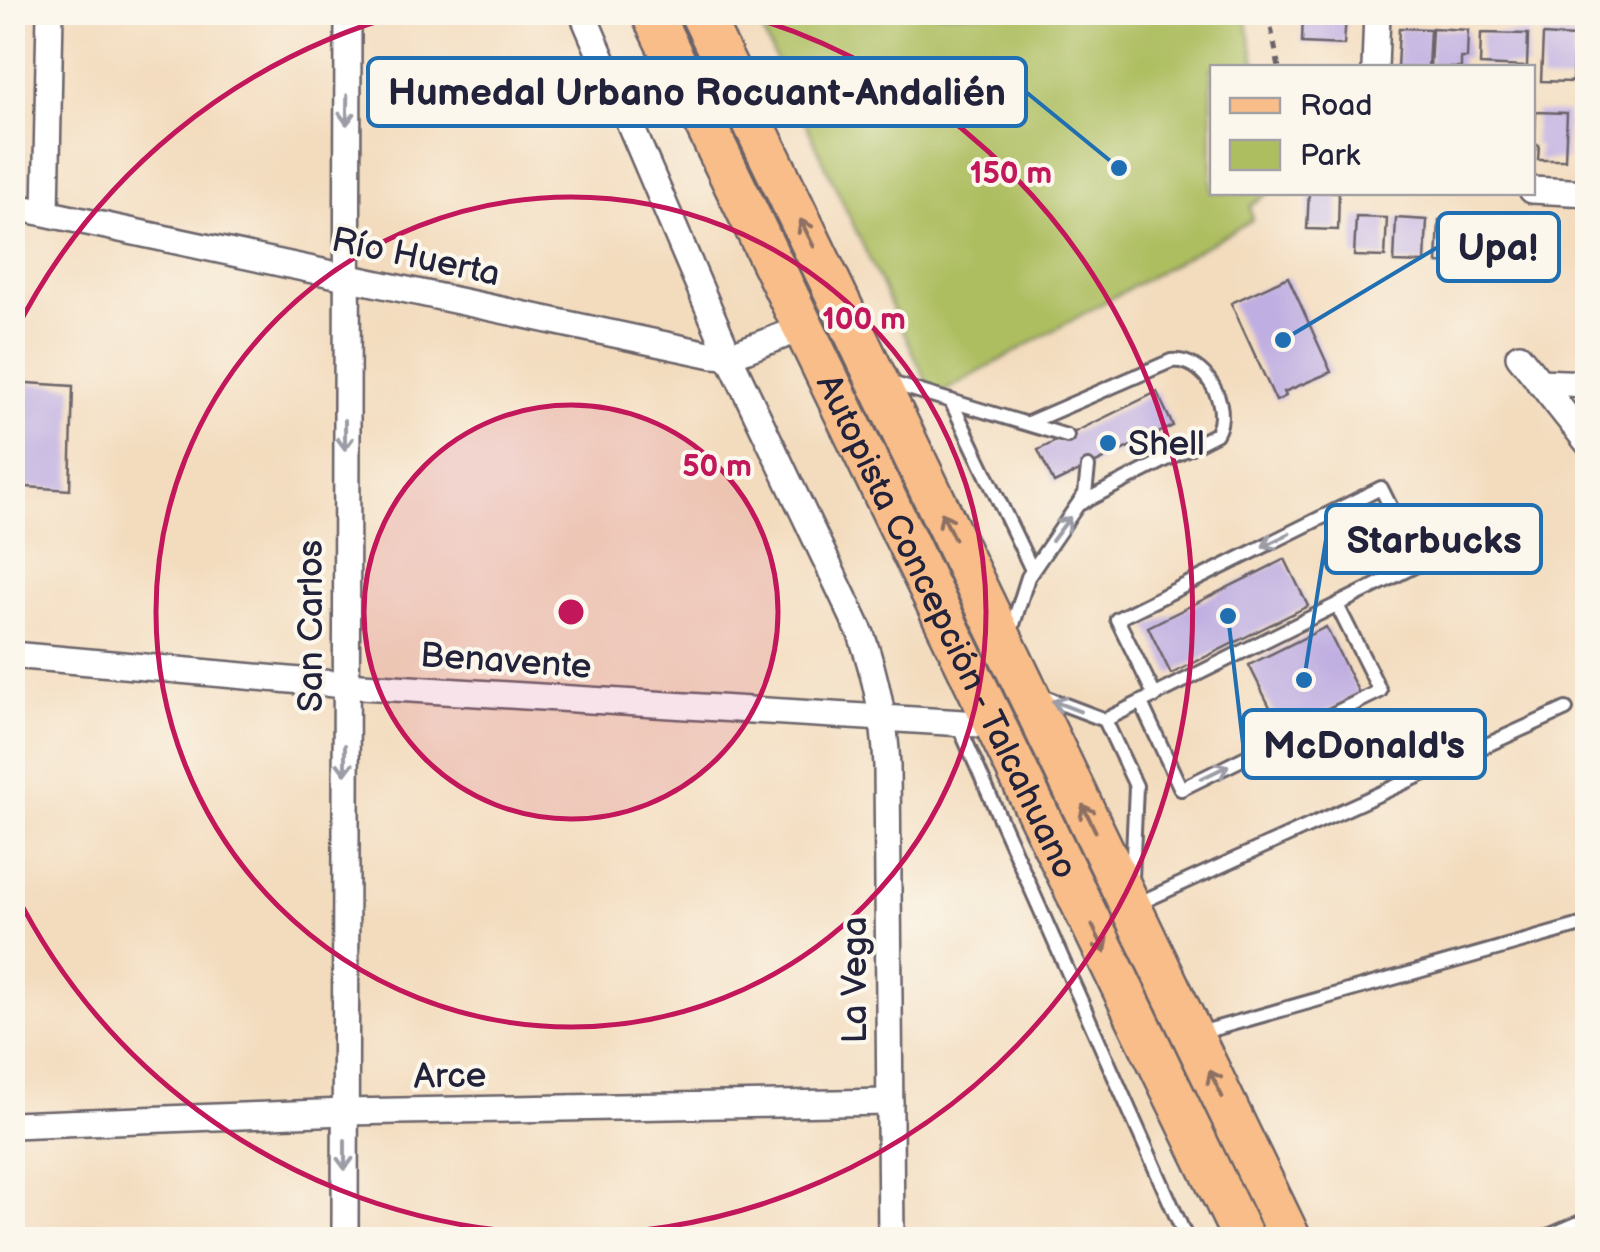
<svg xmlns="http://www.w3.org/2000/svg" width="1600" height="1252" viewBox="0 0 1600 1252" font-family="'Balsamiq Sans',sans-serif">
<rect width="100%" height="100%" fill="#fbf7ec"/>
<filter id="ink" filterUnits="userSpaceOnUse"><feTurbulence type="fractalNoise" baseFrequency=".01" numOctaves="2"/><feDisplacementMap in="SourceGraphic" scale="20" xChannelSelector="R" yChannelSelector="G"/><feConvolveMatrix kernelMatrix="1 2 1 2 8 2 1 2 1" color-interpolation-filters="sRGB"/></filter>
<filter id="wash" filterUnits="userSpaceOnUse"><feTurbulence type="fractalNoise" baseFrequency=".0048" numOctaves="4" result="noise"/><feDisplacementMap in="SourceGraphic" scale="40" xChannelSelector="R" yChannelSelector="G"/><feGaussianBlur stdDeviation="2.25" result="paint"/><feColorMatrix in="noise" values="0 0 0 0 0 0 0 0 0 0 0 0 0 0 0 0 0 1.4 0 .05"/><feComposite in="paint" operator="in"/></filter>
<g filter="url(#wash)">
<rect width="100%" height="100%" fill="#f3dcbe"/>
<polygon fill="#adbe61" stroke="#68704e" stroke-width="2.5" points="754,13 1245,13 1256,67 1212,68 1212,192 1269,193 1250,206 1252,220 934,397"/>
<g id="blocks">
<g fill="#bfaee1">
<polygon points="1303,13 1346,15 1344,45 1302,43"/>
<polygon points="1399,28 1430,29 1428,68 1397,68"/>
<polygon points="1432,28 1468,30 1467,58 1461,58 1461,68 1430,68"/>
<polygon points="1481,33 1528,34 1527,67 1480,65"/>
<polygon points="1543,35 1574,37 1572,82 1541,81"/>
<polygon points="1536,112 1567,113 1565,160 1538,160 1539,145 1534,145"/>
<polygon points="1577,114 1588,114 1588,162 1580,162 1580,148 1576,147"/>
<polygon points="1309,192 1339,192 1338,230 1307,229"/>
<polygon points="1356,217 1387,218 1385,257 1354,256"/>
<polygon points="1396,218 1427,220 1425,263 1394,262"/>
<polygon points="1439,220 1477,222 1475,265 1437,263"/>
<polygon points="1288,277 1331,372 1284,392 1286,396 1276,401 1231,303"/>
<polygon points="12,382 73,386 70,490 12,486"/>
<polygon points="1157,392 1173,426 1054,483 1038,450"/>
<polygon points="1285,559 1308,606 1171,674 1148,627"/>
<polygon points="1326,627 1360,695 1283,733 1249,665"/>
</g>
</g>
</g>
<g filter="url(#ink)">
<use href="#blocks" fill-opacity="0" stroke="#6b6369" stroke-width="2.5"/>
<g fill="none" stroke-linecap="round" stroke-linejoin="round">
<g stroke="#6b6369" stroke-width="18">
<g id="service">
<polyline points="888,382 1067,436"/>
<polyline points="951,401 1032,570"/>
<path d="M1028,423L1171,361C1204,356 1233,406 1216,434L1081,503"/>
<polyline points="1011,631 1028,577 1085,494 1088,467"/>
<polyline points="1039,695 1105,720 1136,786 1132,878"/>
<polyline points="1141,703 1181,789 1380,691 1337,605"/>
<path d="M1105,720C1209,668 1314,616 1419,564L1381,488L1117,619L1155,696"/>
<polyline points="958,724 1187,1240"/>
<polyline points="1137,904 1566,709"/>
<polyline points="1196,1034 1588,923"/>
<polyline points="1539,1240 1588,1219"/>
</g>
</g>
<g stroke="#6b6369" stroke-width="30">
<g id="minor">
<path d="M582,12L729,356L861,634C876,677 885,720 887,766L891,1240"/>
<polyline points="1375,68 1377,12"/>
<polyline points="1532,190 1588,193"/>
<polyline points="12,206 713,355 729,356 803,328"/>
<polyline points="46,212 50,12"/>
<polyline points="1519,356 1588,443"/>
<polyline points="1539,382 1588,384"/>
<polyline points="12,655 345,685 996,725"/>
<polyline points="12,1125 345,1112 890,1102"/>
<polyline points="345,1240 348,12"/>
</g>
</g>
<g stroke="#6b6369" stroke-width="45">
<g id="primary">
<path id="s1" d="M651,12L1244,1240"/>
<polyline points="700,12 1291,1240"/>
</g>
</g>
<polyline stroke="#6b6369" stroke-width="5" stroke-dasharray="8 8" stroke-linecap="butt" points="1268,12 1279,68"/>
<use href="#service" stroke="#fff" stroke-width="12"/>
<use href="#minor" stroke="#fff" stroke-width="25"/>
<use href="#primary" stroke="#f8bd89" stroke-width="40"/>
</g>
<defs><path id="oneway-shaft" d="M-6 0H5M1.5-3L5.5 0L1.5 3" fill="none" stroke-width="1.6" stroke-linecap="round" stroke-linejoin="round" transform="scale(2.5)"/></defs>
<g stroke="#9c9ca7">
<use href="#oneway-shaft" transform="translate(347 110) rotate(91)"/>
<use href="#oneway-shaft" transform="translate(345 435) rotate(90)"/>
<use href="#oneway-shaft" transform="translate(1061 529) rotate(-53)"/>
<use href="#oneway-shaft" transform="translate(1276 540) rotate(154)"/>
<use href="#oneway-shaft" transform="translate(1066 706) rotate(-159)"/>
<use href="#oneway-shaft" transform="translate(345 760) rotate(90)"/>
<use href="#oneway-shaft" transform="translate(1215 772) rotate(-26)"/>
<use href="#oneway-shaft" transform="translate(345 1155) rotate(90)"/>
</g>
<g stroke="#8d7062">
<use href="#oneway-shaft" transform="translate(807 233) rotate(-116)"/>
<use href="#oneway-shaft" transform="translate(948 526) rotate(-116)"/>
<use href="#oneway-shaft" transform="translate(1089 818) rotate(-116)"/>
<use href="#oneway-shaft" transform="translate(1099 939) rotate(64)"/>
<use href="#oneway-shaft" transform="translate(1216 1084) rotate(-116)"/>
</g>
</g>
<circle cx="571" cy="612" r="207" fill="#c2185b" fill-opacity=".12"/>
<g fill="none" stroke="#c2185b" stroke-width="5">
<circle cx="571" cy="612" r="207"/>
<circle cx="571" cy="612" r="415"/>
<path d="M14 334A622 622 0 0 1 405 13M737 13A622 622 0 1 1 14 890"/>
</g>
<circle fill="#1f6fb2" stroke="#fbf7ec" stroke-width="4" cx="1108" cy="443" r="10"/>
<g text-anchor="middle" stroke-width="8" stroke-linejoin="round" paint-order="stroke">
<g font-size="35" fill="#22223b" stroke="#fbf7ec">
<text transform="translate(416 256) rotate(12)" y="12">Río Huerta</text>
<text transform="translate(310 626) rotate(-90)" y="12">San Carlos</text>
<text dy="12" stroke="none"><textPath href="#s1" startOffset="682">Autopista Concepción - Talcahuano</textPath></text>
<text transform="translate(506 660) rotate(4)" y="12">Benavente</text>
<text transform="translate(854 980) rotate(-90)" y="12">La Vega</text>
<text transform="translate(450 1075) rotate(-1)" y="12">Arce</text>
</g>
<g font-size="35" fill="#22223b" stroke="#fbf7ec" text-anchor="start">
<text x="1128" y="455">Shell</text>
</g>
</g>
<circle cx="571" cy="612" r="15" fill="#c2185b" stroke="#fbf7ec" stroke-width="5"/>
<g font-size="30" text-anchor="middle" font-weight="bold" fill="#c2185b" stroke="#fbf7ec" stroke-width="8" stroke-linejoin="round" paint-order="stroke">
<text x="1011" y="183">150 m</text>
<text x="864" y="329">100 m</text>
<text x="717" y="476">50 m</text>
</g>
<path fill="none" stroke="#1f6fb2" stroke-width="4" d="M1119 168L1026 92M1283 340L1438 247M1304 680L1326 539M1228 616L1243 744"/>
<g fill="#1f6fb2" stroke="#fbf7ec" stroke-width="4">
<circle cx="1119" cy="168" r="10"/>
<circle cx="1283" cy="340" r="10"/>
<circle cx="1304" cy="680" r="10"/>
<circle cx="1228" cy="616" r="10"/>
</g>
<g fill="#fbf7ec" stroke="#1f6fb2" stroke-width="4">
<rect x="368" y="58" width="658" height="68" rx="10"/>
<rect x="1438" y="213" width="121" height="68" rx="10"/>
<rect x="1326" y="505" width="215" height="68" rx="10"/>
<rect x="1243" y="710" width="242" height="68" rx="10"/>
</g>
<g font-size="38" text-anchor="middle" font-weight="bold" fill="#22223b">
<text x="697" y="105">Humedal Urbano Rocuant-Andalién</text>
<text x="1498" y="260">Upa!</text>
<text x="1434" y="553">Starbucks</text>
<text x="1364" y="758">McDonald's</text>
</g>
<rect width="1600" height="1252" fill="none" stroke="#fbf7ec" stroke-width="50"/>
<rect x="1210" y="65" width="325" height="130" fill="#fbf7ec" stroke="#a4a2a5" stroke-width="2.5"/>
<rect x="1230" y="98" width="50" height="15" fill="#f8bd89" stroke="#a4a2a5" stroke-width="2.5"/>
<text x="1300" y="115" font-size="30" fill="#22223b">Road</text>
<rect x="1230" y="140" width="50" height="30" fill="#adbe61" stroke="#a4a2a5" stroke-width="2.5"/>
<text x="1300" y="165" font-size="30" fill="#22223b">Park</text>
</svg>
